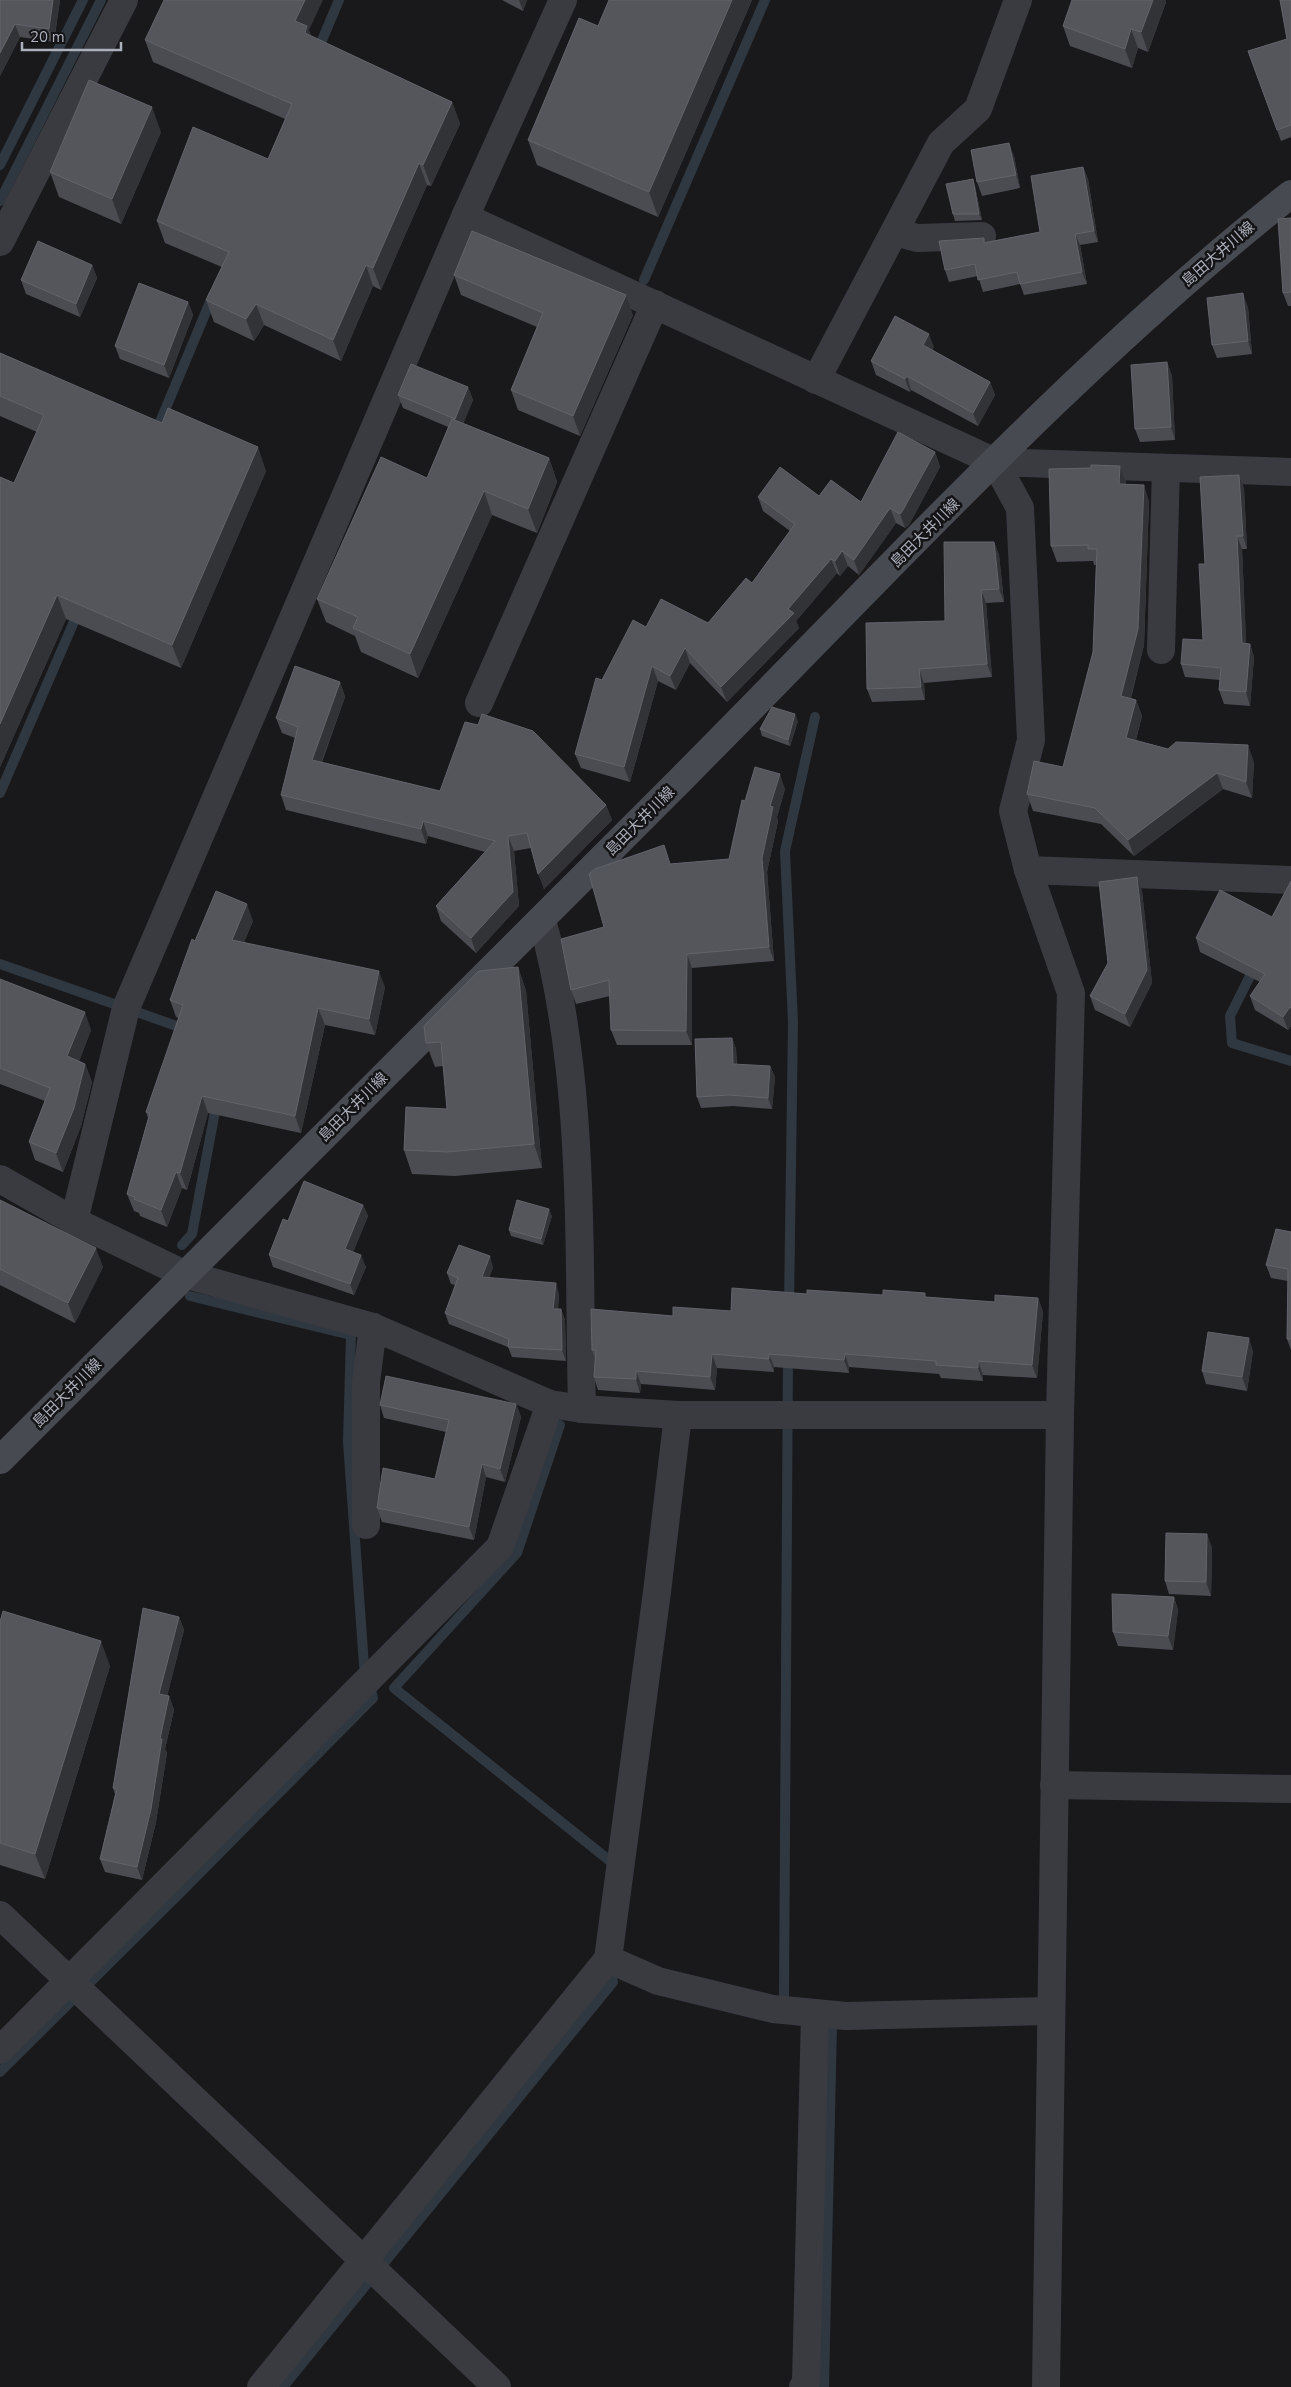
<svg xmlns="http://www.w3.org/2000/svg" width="1291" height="2387" viewBox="0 0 1291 2387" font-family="'Nunito Sans','Noto Sans JP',sans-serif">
<rect width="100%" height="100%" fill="#19191c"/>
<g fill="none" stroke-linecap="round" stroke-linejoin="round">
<g stroke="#2f3840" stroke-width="10">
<polyline points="317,52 339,0"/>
<polyline points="0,165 83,0"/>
<polyline points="0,201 101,0"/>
<polyline points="644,280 765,0"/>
<polyline points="155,434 213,295"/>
<polyline points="0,793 79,610"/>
<polyline points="0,964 188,1030"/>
<polyline points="1255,966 1230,1016 1232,1043 1291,1061"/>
<polyline points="182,1245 192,1234 217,1101"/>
<polyline points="789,1305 793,1022 785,851 815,717"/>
<polyline points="560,1425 517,1553 394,1688 615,1865 614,1868"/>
<polyline points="784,1995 788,1355"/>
<polyline points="0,2072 184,1889 373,1698 364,1665 348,1442 351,1335 190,1296"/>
<polyline points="283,2387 613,1982 608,1963"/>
<polyline points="824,2387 832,2024"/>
</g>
<g stroke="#3a3b41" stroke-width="28">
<polyline points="465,217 995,462 1291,472"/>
<polyline points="895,232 917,238 982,236"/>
<polyline points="0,242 124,0"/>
<polyline points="816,380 941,143 978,109 1018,0"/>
<polyline points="995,462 1020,508 1031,740 1013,811 1028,870 1071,993 1060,1415 1046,2387"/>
<polyline points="1161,650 1166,468"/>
<polyline points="479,703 655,304"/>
<polyline points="1028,870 1291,880"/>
<path d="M542,920C586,1078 578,1246 582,1409"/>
<polyline points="0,1179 74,1221 184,1274 373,1327 550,1404 582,1409 678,1415 1060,1415"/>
<polyline points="74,1221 126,1008 465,217 563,0"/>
<polyline points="366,1525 366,1382 373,1327"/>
<polyline points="1054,1785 1291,1789"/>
<polyline points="0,1915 497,2387"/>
<polyline points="608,1959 658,1981 773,2009 846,2016 1051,2011"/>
<polyline points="0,2050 500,1547 550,1404"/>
<polyline points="261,2387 608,1959 657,1592 678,1415"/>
<polyline points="803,2387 806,2382 815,2013"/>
</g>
<path stroke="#484a51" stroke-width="28" d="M0,1460C235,1223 473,990 707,753C896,562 1080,361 1291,194"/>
</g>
<g fill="#4a4c51">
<polygon points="0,0 60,0 54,42 20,37 0,76"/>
<polygon points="502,0 527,0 523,11"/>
<polygon points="609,0 752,0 658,217 537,165 528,140 598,26"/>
<polygon points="1072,0 1166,0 1166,2 1148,52 1138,48 1132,68 1070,46 1063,26"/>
<polygon points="1291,0 1291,137 1281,141 1248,51 1287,39"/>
<polygon points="309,30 311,36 452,102 460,124 431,186 427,185 381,290 373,286 341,361 264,325 254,341 214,322 206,300 222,267 165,243 157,221 268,159 285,119 153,62 145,40"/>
<polygon points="161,132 121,224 59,197 50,172"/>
<polygon points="1014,156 1020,188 982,196 977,182"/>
<polygon points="1083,167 1088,179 1098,242 1080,245 1087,284 1024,295 1020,284 983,292 978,276 949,282 945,270 984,238 985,242 1040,232"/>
<polygon points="973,179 975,186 982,220 955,221 953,214"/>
<polygon points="1291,218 1291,306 1288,306 1283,293"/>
<polygon points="92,265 97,278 80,317 26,294 21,280"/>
<polygon points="454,275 633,315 580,436 518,410 511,390 537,327 461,295"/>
<polygon points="188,302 193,315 169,378 120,359 115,346"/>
<polygon points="1248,307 1252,354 1217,358 1212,345"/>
<polygon points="934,347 932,350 990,382 995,395 978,426 911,390 910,392 876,375 871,361"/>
<polygon points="0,353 266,471 181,668 66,619 0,767 0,477 14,483 37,432 0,416"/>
<polygon points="1167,362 1172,376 1175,440 1140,442 1135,429"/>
<polygon points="468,387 473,400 463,423 549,458 557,482 537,533 492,515 418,678 361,652 355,636 326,622 317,599 427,478 448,427 403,408 398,395"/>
<polygon points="935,452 940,467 909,525 905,528 896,523 859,575 848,566 840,576 837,573 796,621 799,628 727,702 690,663 676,690 658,681 630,782 581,768 575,754 602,680 708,623 752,583 790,531 763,511 758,497 819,496 861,502"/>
<polygon points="1120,466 1126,482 1126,484 1149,501 1144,645 1131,698 1136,700 1142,716 1136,740 1168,749 1254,762 1252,798 1223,789 1134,856 1101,824 1033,811 1027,794 1063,767 1093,652 1096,565 1094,565 1093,561 1057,562 1051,546 1091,468"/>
<polygon points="1239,475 1244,489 1247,549 1242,549 1246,644 1250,644 1254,657 1250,706 1224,704 1219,690 1220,680 1185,677 1181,664 1203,640"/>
<polygon points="994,542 999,555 1004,602 986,603 992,677 924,683 925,700 872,702 867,689 945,621"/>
<polygon points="340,682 345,697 322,762 440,791 606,805 612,820 544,889 531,848 514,851 519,906 476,953 441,921 436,906 485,852 428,836 426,844 286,810 281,795 295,738 282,733 276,718"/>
<polygon points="798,721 790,746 762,736 760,729"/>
<polygon points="785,789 777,817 778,821 767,872 774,961 692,968 692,1045 617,1045 611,1030 610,996 576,1004 571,990 604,927 670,864 729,859"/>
<polygon points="1137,877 1142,891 1152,983 1130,1027 1095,1010 1090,996 1108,963"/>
<polygon points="1291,881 1291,1026 1288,1030 1255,1010 1250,996 1260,982 1200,952 1196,938 1272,917"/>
<polygon points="253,921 244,942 385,987 375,1035 325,1025 301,1133 208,1113 187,1190 182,1188 167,1227 140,1216 139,1213 134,1211 127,1194 148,1118 146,1112 179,1018 176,1017 170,1000 195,941"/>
<polygon points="518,967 526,991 542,1168 455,1176 412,1174 404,1150 447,1109 443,1066 435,1067 426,1043"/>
<polygon points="0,979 91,1030 79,1061 85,1064 92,1082 81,1126 63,1172 35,1160 29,1142 45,1101 0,1084"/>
<polygon points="732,1038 736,1049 737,1065 770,1066 775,1077 772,1109 733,1106 701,1108 697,1097"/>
<polygon points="0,1200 103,1267 75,1323 0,1285"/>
<polygon points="363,1205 368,1216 353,1252 366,1267 354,1295 273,1267 269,1255 288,1221"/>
<polygon points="552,1216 543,1245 511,1236 509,1230"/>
<polygon points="1291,1232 1291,1350 1287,1339 1288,1281 1271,1278 1266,1265"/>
<polygon points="493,1267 489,1278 559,1294 558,1309 561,1309 565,1320 566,1361 512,1357 508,1347 449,1324 445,1313 455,1285 451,1284 447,1273"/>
<polygon points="807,1294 883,1295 926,1297 995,1302 1038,1298 1043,1312 1037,1378 983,1375 983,1381 941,1378 939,1374 849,1367 849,1373 774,1367 774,1372 717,1368 715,1390 641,1384 640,1393 598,1390 594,1377 595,1358 592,1350 673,1316 731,1311"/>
<polygon points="1253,1351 1247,1391 1206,1384 1202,1371"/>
<polygon points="516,1404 521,1417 505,1482 486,1477 474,1540 382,1522 377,1508 435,1479 446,1432 384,1418 380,1405"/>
<polygon points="1212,1547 1211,1596 1169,1594 1165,1581"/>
<polygon points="1174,1597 1178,1610 1173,1650 1118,1646 1113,1632"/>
<polygon points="179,1617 184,1630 167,1696 169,1696 174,1710 165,1749 167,1753 156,1822 142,1880 105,1872 100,1859 115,1794 113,1788"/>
<polygon points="0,1622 110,1666 45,1879 0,1865"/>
</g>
<g fill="#323337">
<polygon points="53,0 60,0 54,42 49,29"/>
<polygon points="305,0 323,0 309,30 315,48 295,21"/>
<polygon points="519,0 527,0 523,11"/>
<polygon points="732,0 752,0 658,217 649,192"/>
<polygon points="1153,0 1166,0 1166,2 1148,52 1141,32"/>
<polygon points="15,24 20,37 0,76 0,53"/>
<polygon points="1131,29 1138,48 1132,68 1125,49"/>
<polygon points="452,102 460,124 431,186 423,165"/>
<polygon points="152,107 161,132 121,224 112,199"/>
<polygon points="1009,143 1014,156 1020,188 1016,175"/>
<polygon points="419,163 427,185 381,290 373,268"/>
<polygon points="1083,167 1088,179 1098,242 1094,231"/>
<polygon points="973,179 975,186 982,220 979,214"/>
<polygon points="1075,234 1080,245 1087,284 1082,272"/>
<polygon points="92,265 97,278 80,317 76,304"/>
<polygon points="366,265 373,286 341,361 333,340"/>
<polygon points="1243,293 1248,307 1252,354 1248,341"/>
<polygon points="626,295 633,315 580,436 573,416"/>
<polygon points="188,302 193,315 169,378 164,365"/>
<polygon points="256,304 264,325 254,341 246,319"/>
<polygon points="929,334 934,347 928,358 923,345"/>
<polygon points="1167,362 1172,376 1175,440 1171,427"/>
<polygon points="907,376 911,390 910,392 905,379"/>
<polygon points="990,382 995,395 978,426 973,413"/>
<polygon points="468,387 473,400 460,432 455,419"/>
<polygon points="258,447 266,471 181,668 172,645"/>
<polygon points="935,452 940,467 909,525 905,528 900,514"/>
<polygon points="549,458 557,482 537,533 528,509"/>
<polygon points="1120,466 1126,482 1125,500 1119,484"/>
<polygon points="1239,475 1244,489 1247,549 1243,536"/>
<polygon points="1144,485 1149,501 1144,645 1127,712 1121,696"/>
<polygon points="484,491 492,515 418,678 410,654"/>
<polygon points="890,508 896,523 859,575 854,560"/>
<polygon points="1237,536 1242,549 1247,657 1242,643"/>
<polygon points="994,542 999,555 1004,602 999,589"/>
<polygon points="842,551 848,566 840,576 835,561"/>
<polygon points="831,559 837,573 796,621 799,628 727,702 721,687"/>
<polygon points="981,590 986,603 992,677 987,664"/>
<polygon points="57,595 66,619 0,767 0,724"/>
<polygon points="1250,644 1254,657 1250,706 1246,692"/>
<polygon points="685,648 690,663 676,690 670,676"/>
<polygon points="652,666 658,681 630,782 624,767"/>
<polygon points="919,669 924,683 925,700 921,687"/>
<polygon points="340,682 345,697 317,774 312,760"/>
<polygon points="1136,700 1142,716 1132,754 1126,738"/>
<polygon points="795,714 798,721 790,746 788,740"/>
<polygon points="1248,745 1254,762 1252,798 1246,782"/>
<polygon points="1217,773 1223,789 1134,856 1128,840"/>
<polygon points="780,774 785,789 777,817 778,821 767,872 774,961 769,947 762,858 770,806"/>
<polygon points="606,805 612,820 544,889 538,874"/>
<polygon points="423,821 428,836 426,844 421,829"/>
<polygon points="508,836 514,851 519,906 476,953 471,938"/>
<polygon points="1137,877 1142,891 1152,983 1130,1027 1125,1014"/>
<polygon points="247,904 253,921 238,956 232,940"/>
<polygon points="687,954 692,968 692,1045 686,1031"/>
<polygon points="518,967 526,991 542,1168 534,1144"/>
<polygon points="379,971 385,987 375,1035 369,1019"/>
<polygon points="1290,1007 1291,1011 1291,1026 1288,1030 1283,1017"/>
<polygon points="318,1008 325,1025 301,1133 295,1116"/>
<polygon points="85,1012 91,1030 74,1075 67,1056"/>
<polygon points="732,1038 736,1049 737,1076 733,1064"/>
<polygon points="85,1064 92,1082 81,1126 63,1172 56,1153"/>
<polygon points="770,1066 775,1077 772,1109 768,1098"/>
<polygon points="202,1096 208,1113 187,1190 180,1173"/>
<polygon points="176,1172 182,1188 167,1227 161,1210"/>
<polygon points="363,1205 368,1216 350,1260 345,1249"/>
<polygon points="549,1209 552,1216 543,1245 541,1239"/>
<polygon points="96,1248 103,1267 75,1323 68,1303"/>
<polygon points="361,1255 366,1267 354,1295 350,1284"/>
<polygon points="490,1256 493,1267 486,1288 482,1277"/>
<polygon points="556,1283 559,1294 557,1319 553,1309"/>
<polygon points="1038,1298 1043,1312 1037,1378 1032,1365"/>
<polygon points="561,1309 565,1320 566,1361 562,1350"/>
<polygon points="1249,1338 1253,1351 1247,1391 1242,1377"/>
<polygon points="712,1354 717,1368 715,1390 710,1377"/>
<polygon points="769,1354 774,1367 774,1372 769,1359"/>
<polygon points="845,1354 849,1367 849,1373 844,1360"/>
<polygon points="978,1361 983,1375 983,1381 978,1368"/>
<polygon points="636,1371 641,1384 640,1393 636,1379"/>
<polygon points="516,1404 521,1417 505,1482 500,1469"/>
<polygon points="482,1464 486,1477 474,1540 469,1527"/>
<polygon points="1207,1534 1212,1547 1211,1596 1206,1582"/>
<polygon points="1174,1597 1178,1610 1173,1650 1168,1636"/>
<polygon points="179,1617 184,1630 164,1708 159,1694"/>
<polygon points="101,1641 110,1666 45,1879 35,1854"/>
<polygon points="169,1696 174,1710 165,1749 167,1753 156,1822 142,1880 137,1867 160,1739"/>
</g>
<g fill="#55565c" stroke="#62646b">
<polygon points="0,0 53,0 49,29 15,24 0,53"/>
<polygon points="164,0 305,0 295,21 307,26 305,33 452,102 423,165 419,163 373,268 366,265 333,340 256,304 246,319 206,300 229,252 157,221 193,127 268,159 292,104 145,40"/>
<polygon points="609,0 732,0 649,192 528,140 579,18 598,26"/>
<polygon points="1072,0 1153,0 1141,32 1131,29 1125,49 1063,26"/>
<polygon points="1280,0 1291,0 1291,125 1277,130 1248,51 1287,39"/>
<polygon points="89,80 152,107 112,199 50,172"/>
<polygon points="1009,143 1016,175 977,182 971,150"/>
<polygon points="1083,167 1094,231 1075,234 1082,272 1020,284 1017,272 978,280 975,264 945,270 939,241 984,238 984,243 1040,232 1031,176"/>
<polygon points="973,179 979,214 953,214 946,184"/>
<polygon points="1291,218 1291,292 1283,293 1278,219"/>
<polygon points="472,231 626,295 573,416 511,390 543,313 454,275"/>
<polygon points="38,241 92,265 76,304 21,280"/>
<polygon points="139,283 188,302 164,365 115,346"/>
<polygon points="1243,293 1248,341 1212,345 1207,298"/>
<polygon points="895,316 929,334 923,345 990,382 973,413 907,376 905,379 871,361"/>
<polygon points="0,353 162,423 168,408 258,447 172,645 57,595 0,724 0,477 14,483 44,415 0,396"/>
<polygon points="1167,362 1171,427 1135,429 1131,365"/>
<polygon points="411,364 468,387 455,419 398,395"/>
<polygon points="452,419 549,458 528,509 484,491 410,654 353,628 358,617 317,599 381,457 427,478"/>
<polygon points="898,432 935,452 903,510 900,514 890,508 854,560 842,551 835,561 831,559 788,609 794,613 721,687 685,648 670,676 652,666 624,767 575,754 596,678 602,680 633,620 646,627 661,599 708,623 746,578 752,583 795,524 758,497 780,467 819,496 831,480 861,502"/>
<polygon points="1091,465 1120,466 1119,484 1144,485 1138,629 1121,696 1136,700 1126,738 1168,749 1176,742 1248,745 1246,782 1217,773 1128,840 1095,808 1027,794 1034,761 1063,767 1093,652 1097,549 1088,549 1088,545 1051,546 1049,469 1091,468"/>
<polygon points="1239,475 1243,536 1237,536 1242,643 1250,644 1246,692 1219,690 1221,668 1181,664 1183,639 1203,640 1199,564 1205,564 1200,477"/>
<polygon points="944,542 994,542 999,589 981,590 987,664 919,669 921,687 867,689 866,623 945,621"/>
<polygon points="295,666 340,682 312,760 440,791 465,722 478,725 482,714 533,731 606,805 538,874 527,833 508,836 513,892 471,938 436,906 495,841 423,821 421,829 281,795 298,727 276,718"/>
<polygon points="772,707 795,714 788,740 760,729"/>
<polygon points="755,767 780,774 770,806 773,807 762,858 769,947 687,954 686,1031 611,1030 609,980 571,990 561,939 604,927 589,874 595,869 664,845 670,864 729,859 742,800 745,801"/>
<polygon points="1137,877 1147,970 1125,1014 1090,996 1108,963 1099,882"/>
<polygon points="1291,881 1291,1008 1290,1007 1283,1017 1250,996 1265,974 1196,938 1220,890 1272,917"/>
<polygon points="216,891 247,904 232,940 379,971 369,1019 318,1008 295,1116 202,1096 180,1173 176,1172 161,1210 134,1199 135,1197 127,1194 150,1113 146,1112 183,1005 170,1000 192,939 195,941"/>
<polygon points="518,967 534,1144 447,1152 404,1150 406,1107 447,1109 441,1042 426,1043 424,1026 479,971"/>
<polygon points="0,979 85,1012 67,1056 85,1064 74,1108 56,1153 29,1142 50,1088 0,1068"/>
<polygon points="732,1038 733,1064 770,1066 768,1098 729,1095 697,1097 695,1039"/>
<polygon points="304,1181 363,1205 345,1249 361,1255 350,1284 269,1255 283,1219 288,1221"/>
<polygon points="0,1200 96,1248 68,1303 0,1269"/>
<polygon points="517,1200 549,1209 541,1239 509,1230"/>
<polygon points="1276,1229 1291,1232 1291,1339 1287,1339 1288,1269 1266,1265"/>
<polygon points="459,1245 490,1256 482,1277 556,1283 553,1309 561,1309 562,1350 508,1347 509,1339 445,1313 458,1278 447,1273"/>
<polygon points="732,1288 807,1294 807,1290 883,1295 883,1290 925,1293 925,1297 995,1302 995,1295 1038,1298 1032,1365 978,1361 978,1368 936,1365 936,1361 845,1354 844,1360 769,1354 769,1359 712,1354 710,1377 636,1371 636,1379 594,1377 596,1350 592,1350 591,1309 673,1316 673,1307 731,1311"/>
<polygon points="1208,1332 1249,1338 1242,1377 1202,1371"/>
<polygon points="386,1376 516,1404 500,1469 482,1464 469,1527 377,1508 383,1468 435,1479 449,1420 380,1405"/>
<polygon points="1166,1533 1207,1534 1206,1582 1165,1581"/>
<polygon points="1112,1594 1174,1597 1168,1636 1113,1632"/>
<polygon points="143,1608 179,1617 159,1694 169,1696 160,1739 162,1739 151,1809 137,1867 100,1859 117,1789 113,1788"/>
<polygon points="3,1611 101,1641 35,1854 0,1843 0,1622"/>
</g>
<g text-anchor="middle" stroke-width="5" stroke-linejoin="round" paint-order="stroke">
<g font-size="15" fill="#acb0bb" stroke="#141417">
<text transform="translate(1218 254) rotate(-41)" y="5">島田大井川線</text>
<text transform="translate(925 533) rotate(-45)" y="5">島田大井川線</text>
<text transform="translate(640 821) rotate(-45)" y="5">島田大井川線</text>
<text transform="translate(353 1107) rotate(-45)" y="5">島田大井川線</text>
<text transform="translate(67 1393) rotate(-45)" y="5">島田大井川線</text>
</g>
</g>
<path d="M22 42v8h99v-8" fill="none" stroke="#acb0bb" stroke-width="2.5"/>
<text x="30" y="42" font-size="15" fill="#acb0bb" stroke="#141417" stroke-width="4" paint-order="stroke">20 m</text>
</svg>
